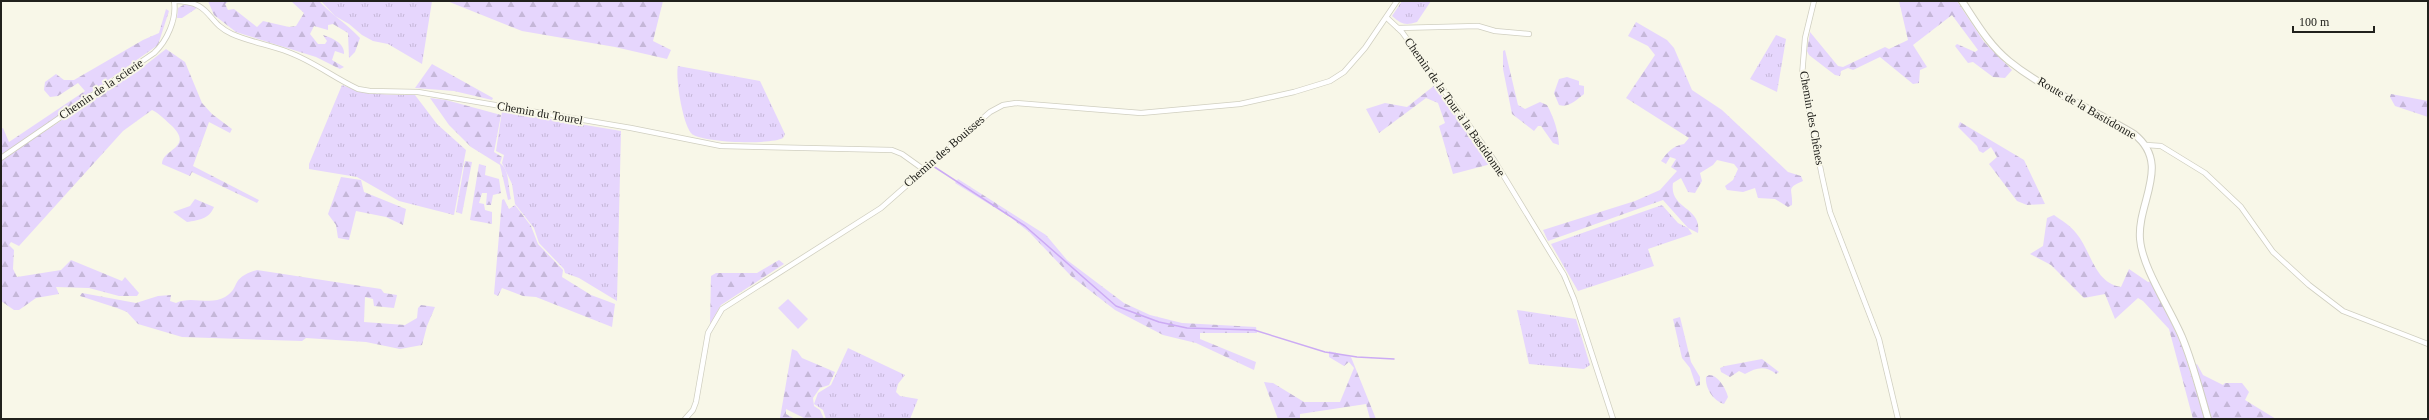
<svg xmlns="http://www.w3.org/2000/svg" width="2429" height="420" viewBox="0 0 2429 420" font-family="Georgia,serif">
<defs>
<pattern id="grass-tufts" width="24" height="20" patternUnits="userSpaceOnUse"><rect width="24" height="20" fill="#e6d6fd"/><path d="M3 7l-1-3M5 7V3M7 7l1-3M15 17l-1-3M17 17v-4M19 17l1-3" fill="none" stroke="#c5b7d8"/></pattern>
<pattern id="forest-firs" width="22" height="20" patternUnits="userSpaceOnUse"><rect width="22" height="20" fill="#e6d6fd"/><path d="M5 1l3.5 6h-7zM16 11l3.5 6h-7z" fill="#c5b7d8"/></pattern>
</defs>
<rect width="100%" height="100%" fill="#f8f7e8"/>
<g fill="url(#grass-tufts)">
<polygon points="321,1 432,1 422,64 388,44 373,41 362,35 349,24 335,16"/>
<path d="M1402,1H1431L1417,22C1405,26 1401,24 1392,16Z"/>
<polygon points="1776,35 1786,39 1777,92 1750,79"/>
<path d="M678,66L760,81L785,134L783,138C770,145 704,143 692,134C683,127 675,77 678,66Z"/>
<path d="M342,85C366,95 389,95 415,95L437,124L466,150L454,215L399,201L357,177L309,169V164Z"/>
<polygon points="502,111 621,131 617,301 579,278 565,273 564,269 539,243 534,228 515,204 512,184 502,163 504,155 496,151"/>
<polygon points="1662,205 1678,223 1688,228 1692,234 1648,249 1654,266 1578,291 1551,244"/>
<polygon points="1517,310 1576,319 1590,365 1584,369 1529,364"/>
<polygon points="848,348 905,375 898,384 896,392 900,396 918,399 910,419 826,419 823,410 814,404 818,393 831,385"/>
</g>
<g fill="url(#forest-firs)">
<path d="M208,1H229L225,4L228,10L234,9L257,27L263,21L289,27L296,26L304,13L291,1H319C332,15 347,24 360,38L355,52L349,58L348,33L333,24L328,25V30L314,26L310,34L318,44H325L327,41L323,35C332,38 345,43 344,54L335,51L332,60L344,67L340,69L316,57L236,32L214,15Z"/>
<polygon points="447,1 663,1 653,41 671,50 667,59 615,47 522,31"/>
<polygon points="1899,1 1957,1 1984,42 2012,70 2005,78 1993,77 1973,62 1968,63 1955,46 1957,44 1975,52 1978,50 1952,15 1913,45 1927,67 1920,70 1919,83 1913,84 1880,57 1853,70 1848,68 1841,71 1840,76 1835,75 1809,55 1807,51 1810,32 1838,66 1843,67 1885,47 1889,49 1908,40"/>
<polygon points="187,3 197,8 182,18 177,18 178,8"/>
<polygon points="166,9 169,11 158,45 1,156 1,129 3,128 9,142 85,91 78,83 58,96 50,97 44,90 45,82 56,74 64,80 74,80 143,40 159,33"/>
<path d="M1636,22L1667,40L1674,48L1692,90L1722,110L1788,172L1801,176L1803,181C1785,189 1793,188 1792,205L1788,207L1775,199L1758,198L1755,188L1743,192L1727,190L1725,186L1733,180L1738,169L1734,164L1717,160L1713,165L1700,173L1702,181L1695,193L1688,192L1681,178L1673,183C1669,210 1702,206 1698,233L1688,228L1663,200L1548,241L1543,230L1635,201L1660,190L1677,171L1671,167L1676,159L1670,157L1666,164L1661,161C1668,152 1672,146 1684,144L1689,138L1626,98L1655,55L1648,46L1628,36Z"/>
<path d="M166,49L185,62L202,103L212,114L232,129L230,133L209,122L193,166L259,200L257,203L192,172L190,176L162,164C162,149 194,148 172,126C165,120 160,114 152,110L123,131L19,246L11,242L9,245L14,250L13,269L17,277L61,270L71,260L122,281L125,277L139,293L137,296H119L89,288L56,287L59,294L36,298L19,310H14L1,301V160L143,67Z"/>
<path d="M1505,50L1518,105L1525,109L1540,102L1547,105C1554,118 1558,130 1559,145L1553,143L1541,126H1538L1534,131L1512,114L1503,69V51Z"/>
<polygon points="432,64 493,98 492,100 454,91 415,88"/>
<path d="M1567,77L1579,81V85L1584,86V94C1576,100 1569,108 1559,105L1554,93L1559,79Z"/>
<polygon points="1435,85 1491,164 1453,174 1439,126 1445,123 1438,103 1426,98 1379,133 1366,109 1385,103 1407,107"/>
<polygon points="2391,94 2428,101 2428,117 2395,106 2390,97"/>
<path d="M430,98L446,100L501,115L494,152L502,157L500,163C510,170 508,189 511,199L508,200L500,165L471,147L449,125Z"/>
<polygon points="1960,122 2024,160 2045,204 2027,205 2017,201 1989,164 1997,157 1991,147 1983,153 1979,151 1977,146 1958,127"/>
<polygon points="465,161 472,162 462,214 456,212"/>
<polygon points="479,164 486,166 485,175 499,179 501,193 493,195 491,205 486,205 487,193 482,193 479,203 484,204 485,210 492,212 492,224 470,220"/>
<polygon points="341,177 361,180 364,192 406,209 403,225 386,217 356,211 349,240 338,238 336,225 328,214"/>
<polygon points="958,179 1046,235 1067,260 1124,303 1150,315 1182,323 1256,327 1257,333 1200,333 1200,339 1256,362 1254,370 1196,343 1163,335 1115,310 1071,276 1029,232 1010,217 955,183"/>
<path d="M195,199L214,207C209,219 199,220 187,222L173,212L190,206Z"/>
<polygon points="504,199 509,209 515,205 531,226 538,244 563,270 562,277 591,295 615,304 612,327 536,297 523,296 502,288 498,296 494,294 502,200"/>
<path d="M2054,215C2061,220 2071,226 2076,233C2091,250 2094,283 2121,287L2129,269L2148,282L2152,281L2182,346L2205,419H2193L2169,329L2143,301L2138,298L2115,319L2105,294L2084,298L2051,265L2030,254L2043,246L2047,218Z"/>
<polygon points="779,260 784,264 721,305 710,324 711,276 716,273 757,273"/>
<path d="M257,270L381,289L384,293L397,295L394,308L374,306L373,299L365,297L364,322L405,325L417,318L418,308L421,305L435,307L427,326L422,345L400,349L366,342L306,338L302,341L182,337L138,324L127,312L117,308L80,296L82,293L136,303L158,296L171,295L170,301L176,303C191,295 210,306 225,297C241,288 229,278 257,270Z"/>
<polygon points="1680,317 1691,362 1700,377 1700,385 1696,386 1690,368 1682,358 1673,319"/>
<polygon points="792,349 797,351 802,358 835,372 829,385 820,388 813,398 814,406 820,410 824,419 806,419 786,409 786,414 795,419 780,418"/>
<polygon points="1329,351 1351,357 1376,419 1370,419 1366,404 1300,414 1300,419 1278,419 1264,382 1273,383 1304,402 1340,402 1354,368 1349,362 1344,366 1329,357"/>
<path d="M1762,359L1779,372L1776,374C1765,365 1756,368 1745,374L1739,371L1730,377L1721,372L1720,368L1725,366Z"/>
<polygon points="2197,364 2203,375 2223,385 2225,383 2242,383 2249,392 2245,400 2276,419 2212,419 2194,366"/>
<path d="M1709,375C1718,375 1726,389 1728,397L1724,404C1713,401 1705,388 1706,377Z"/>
</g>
<polygon fill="#e6d6fd" points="788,299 808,319 798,329 778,308"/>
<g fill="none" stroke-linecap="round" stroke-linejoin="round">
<polyline stroke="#ccabf4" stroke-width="1.5" points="933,166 1025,226 1116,306 1159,322 1187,328 1254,330 1325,352 1357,357 1394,359"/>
<g stroke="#d0cfc0" stroke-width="6">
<g id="street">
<path d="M174,1C213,1 205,22 232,34C250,42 270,45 288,52C313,61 334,78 358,89L370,91L418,92L631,128L721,146L892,150L902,154L923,169"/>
<polyline points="1814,1 1805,38 1802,76 1822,176 1830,212 1879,339 1898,419"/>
<polyline points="1387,18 1402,32 1494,160 1564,275 1574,299 1613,419"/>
<polyline points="1398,28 1478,26 1495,31 1529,34"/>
<polyline points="2146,145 2161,146 2205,173 2241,207 2273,252 2309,285 2343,311 2428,344"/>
<path d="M1,158L154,53C167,41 177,19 174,1"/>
<polyline points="685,419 693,410 696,402 708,333 722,309 881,208 990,112 1003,105 1016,103 1141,113 1240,104 1294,92 1330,81 1344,72 1365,48 1397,1"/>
</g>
</g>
<g stroke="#d0cfc0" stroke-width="8">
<path id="secondary" d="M1962,1C1976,22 1989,45 2009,61C2046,91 2093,109 2134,134C2172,164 2137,202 2140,239C2142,268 2171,310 2182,337C2193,363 2200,392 2208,419"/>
</g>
<use href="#street" stroke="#fff" stroke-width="4.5"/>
<use href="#secondary" stroke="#fff" stroke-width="6"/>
</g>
<g text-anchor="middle" stroke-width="4" stroke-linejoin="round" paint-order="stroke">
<g font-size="12" fill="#21211c" stroke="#f8f7e8">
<text transform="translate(101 89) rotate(-34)" y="4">Chemin de la scierie</text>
<text transform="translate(1455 107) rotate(55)" y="4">Chemin de la Tour à la Bastidonne</text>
<text transform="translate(2087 108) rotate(30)" y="4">Route de la Bastidonne</text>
<text transform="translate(540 113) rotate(10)" y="4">Chemin du Tourel</text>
<text transform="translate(1812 118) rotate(80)" y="4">Chemin des Chênes</text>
<text transform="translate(944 151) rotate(-41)" y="4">Chemin des Bouisses</text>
</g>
</g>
<rect width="2429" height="420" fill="none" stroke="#21211c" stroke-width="4"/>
<path d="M2293 26v6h81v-6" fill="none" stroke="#21211c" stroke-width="2"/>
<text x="2299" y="26" font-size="12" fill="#21211c" stroke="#f8f7e8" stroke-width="3" paint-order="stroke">100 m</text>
</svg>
